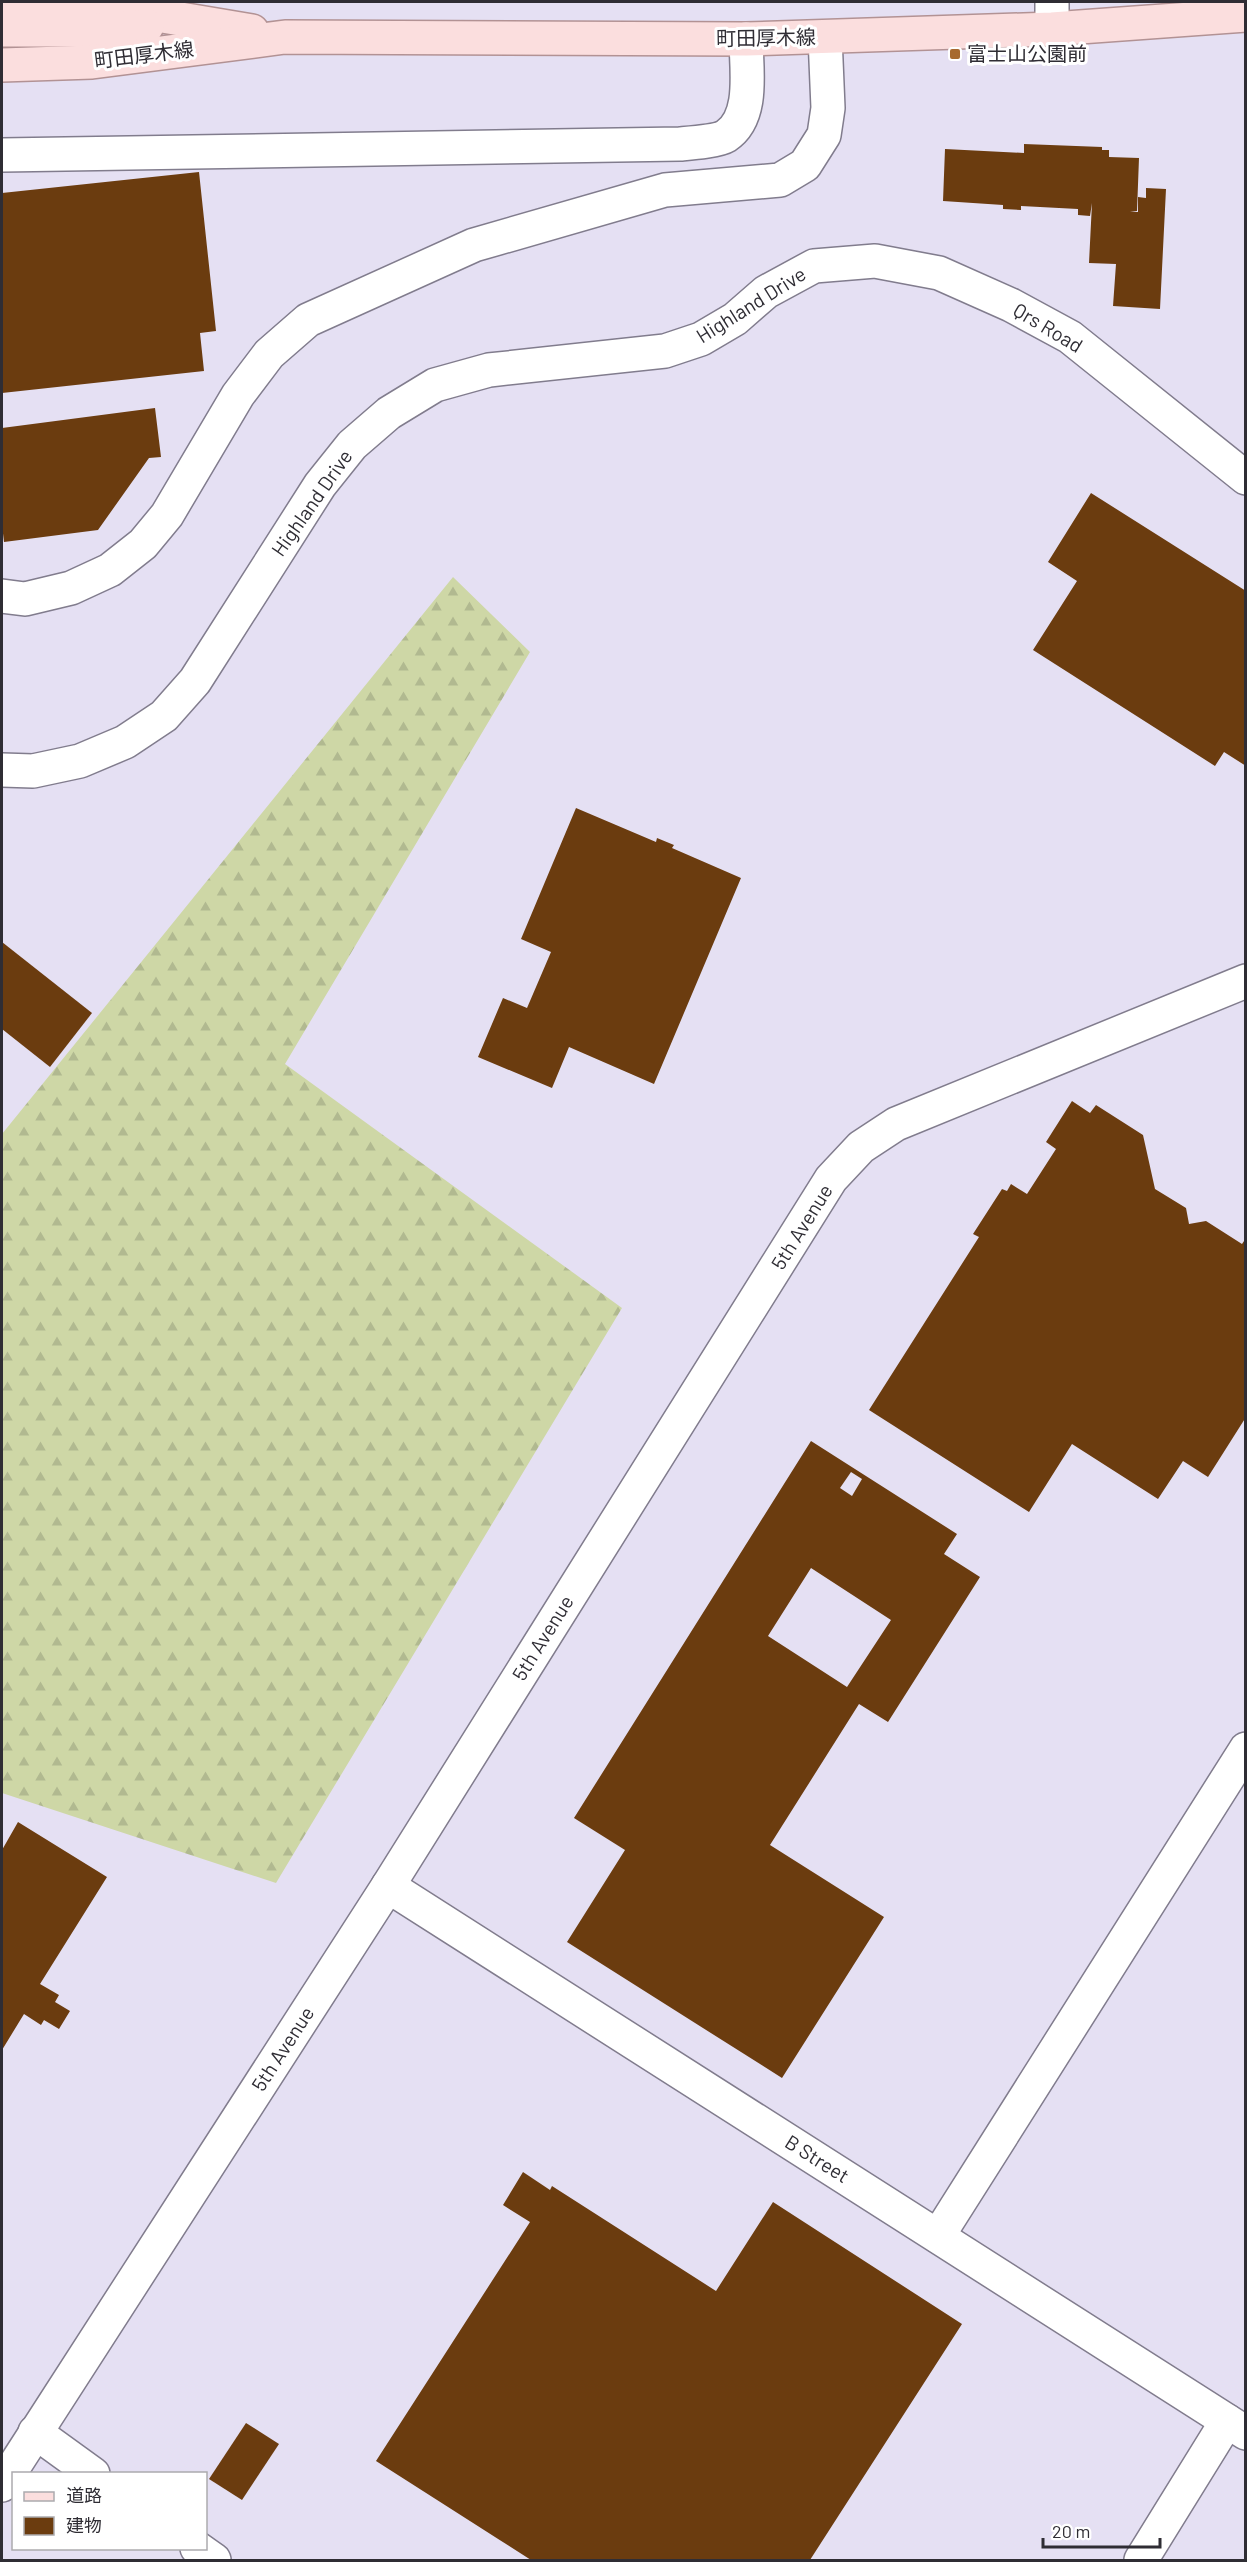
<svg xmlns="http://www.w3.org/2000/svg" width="1247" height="2562" viewBox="0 0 1247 2562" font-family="Barlow,'Noto Sans JP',sans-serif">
<defs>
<pattern id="forest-firs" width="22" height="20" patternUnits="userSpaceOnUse" patternTransform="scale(1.5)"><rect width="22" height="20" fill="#ced7a6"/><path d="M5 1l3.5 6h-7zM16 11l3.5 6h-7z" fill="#b1b990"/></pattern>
</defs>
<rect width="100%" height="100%" fill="#e5e0f3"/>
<polygon fill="url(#forest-firs)" points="453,577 530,652 285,1064 622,1308 276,1883 2,1793 2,1134"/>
<g fill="#6b3c0f" fill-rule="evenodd">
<polygon points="1024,144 1102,147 1102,150 1109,150 1109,157 1139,158 1137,211 1130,212 1138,212 1138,197 1146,198 1146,188 1166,189 1160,309 1113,306 1116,264 1089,263 1092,203 1090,216 1078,215 1078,209 1021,206 1021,210 1003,209 1003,205 943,201 945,149 1024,153"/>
<polygon points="199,172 216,331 200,333 204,371 2,393 2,193"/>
<polygon points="155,408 161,457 149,458 98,530 4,542 2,525 2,428"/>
<polygon points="1091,493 1246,591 1246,766 1224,752 1215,766 1033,650 1077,581 1048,562"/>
<polygon points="576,808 656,842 657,838 674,845 672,848 741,878 654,1084 569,1047 552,1088 478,1057 503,998 527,1008 551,952 521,939"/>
<polygon points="2,942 92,1013 50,1067 2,1029"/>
<polygon points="1072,1101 1090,1113 1096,1105 1143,1135 1155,1189 1186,1208 1189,1224 1206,1221 1242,1244 1246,1238 1246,1417 1208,1477 1183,1461 1158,1499 1072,1444 1029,1512 869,1410 979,1237 973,1234 1002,1189 1007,1191 1011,1184 1027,1194 1056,1149 1046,1142"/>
<path d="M811,1441L957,1534L944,1554L980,1577L888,1722L859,1704L770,1845L884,1917L782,2078L567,1942L625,1850L574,1818ZM851,1472L862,1479L852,1496L840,1488ZM811,1568L891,1620L847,1687L768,1636Z"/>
<polygon points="18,1822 107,1877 40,1984 59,1995 55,2002 70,2011 59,2029 44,2020 41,2025 24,2014 2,2050 2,1850"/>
<polygon points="523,2172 550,2190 552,2186 716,2291 773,2202 962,2324 810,2560 531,2560 376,2461 530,2222 503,2205"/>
<polygon points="246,2423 279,2444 242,2500 209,2479"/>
</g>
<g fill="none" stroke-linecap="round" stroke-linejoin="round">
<g stroke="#817c8d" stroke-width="36">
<g id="minor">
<polyline points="1052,29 1052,2"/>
<path d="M2,155L680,144C691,143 718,141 726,136C755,117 746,68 746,39"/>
<polyline points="2,596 25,599 71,588 110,570 143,544 167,515 238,395 269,354 308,320 474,245 665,190 780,180 805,165 824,135 828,108 825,37"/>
<polyline points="2,770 33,771 80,761 125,742 164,716 195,681 320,485 352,445 389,413 435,385 489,370 665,351 701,339 735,319 766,292 814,266 875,261 939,273 1011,305 1070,337 1246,478"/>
<polyline points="388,1886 1246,2433"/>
<polyline points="938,2236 1246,1749"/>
<polyline points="35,2432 93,2474"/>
<polyline points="2,2485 388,1886 831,1179 861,1147 896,1124 1246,981"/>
<polyline points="197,2548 214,2560"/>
<polyline points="1141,2560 1227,2421"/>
</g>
</g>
<g stroke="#b29294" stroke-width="36">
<g id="major">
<polyline points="2,5 91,4 252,31"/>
<polyline points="2,30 96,30 147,26"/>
<polyline points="2,65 92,62 285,37 746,39 1052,29 1246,15"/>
</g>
</g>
<use href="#minor" stroke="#fff" stroke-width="33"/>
<use href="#major" stroke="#fbdede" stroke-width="33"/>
</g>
<rect fill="#a7692f" stroke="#fff" stroke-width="2" x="949" y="48" width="12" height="12" rx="3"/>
<g text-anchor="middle" stroke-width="6" stroke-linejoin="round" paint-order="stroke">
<g font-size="20" fill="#2f2d34" stroke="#fff">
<text transform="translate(766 38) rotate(-1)" y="7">町田厚木線</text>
<text transform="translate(144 55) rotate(-7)" y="7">町田厚木線</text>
<text transform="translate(751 305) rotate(-32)" y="7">Highland Drive</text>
<text transform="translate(1048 328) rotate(31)" y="7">Qrs Road</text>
<text transform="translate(312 503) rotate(-55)" y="7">Highland Drive</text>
<text transform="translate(802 1227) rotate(-58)" y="7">5th Avenue</text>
<text transform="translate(543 1638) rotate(-58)" y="7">5th Avenue</text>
<text transform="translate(283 2049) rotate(-57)" y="7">5th Avenue</text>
<text transform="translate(817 2159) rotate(32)" y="7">B Street</text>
</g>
<g font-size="20" fill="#2f2d34" stroke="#fff" text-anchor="start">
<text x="967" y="61">富士山公園前</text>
</g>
</g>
<rect width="1247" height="2562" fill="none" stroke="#2f2d34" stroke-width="6"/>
<rect x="12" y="2472" width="195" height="78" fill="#ffffff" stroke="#acabae" stroke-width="1.5"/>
<rect x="24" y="2492" width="30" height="9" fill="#fbdede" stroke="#acabae" stroke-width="1.5"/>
<text x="66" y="2502" font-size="18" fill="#2f2d34">道路</text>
<rect x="24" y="2517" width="30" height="18" fill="#6b3c0f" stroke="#acabae" stroke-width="1.5"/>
<text x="66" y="2532" font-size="18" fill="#2f2d34">建物</text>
<path d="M1043 2538v9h117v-9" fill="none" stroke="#2f2d34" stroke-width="3"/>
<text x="1052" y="2538" font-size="18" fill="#2f2d34" stroke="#ffffff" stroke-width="4.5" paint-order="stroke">20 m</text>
</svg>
